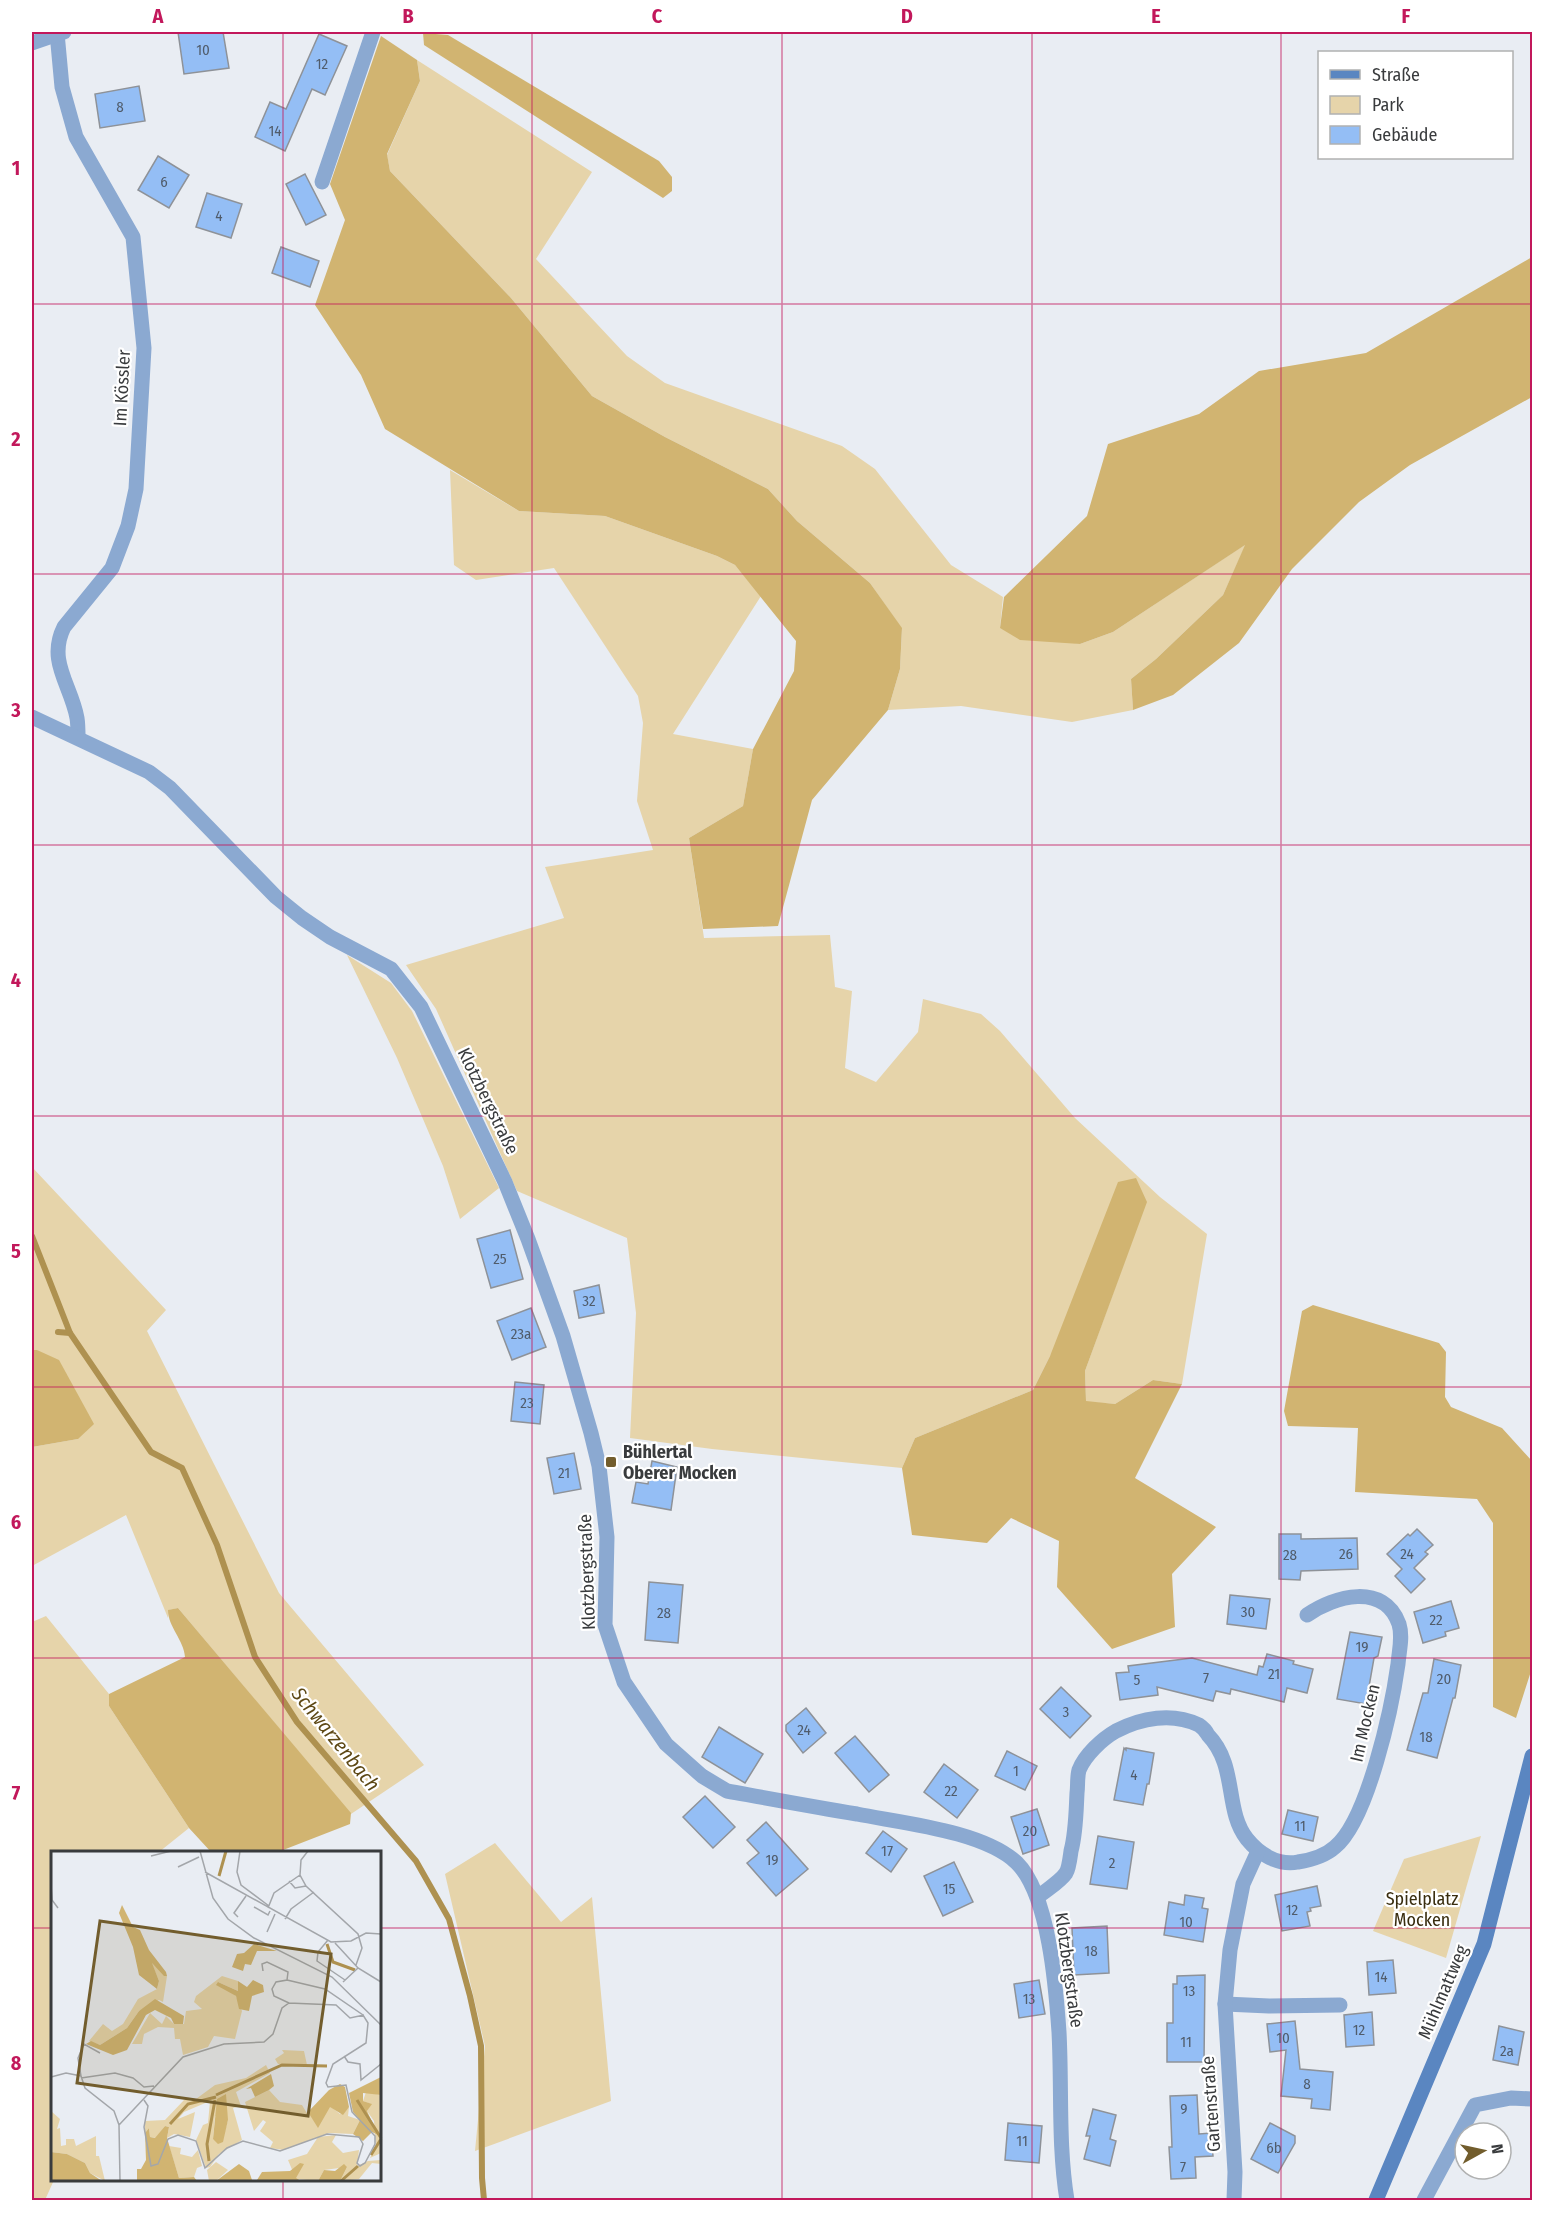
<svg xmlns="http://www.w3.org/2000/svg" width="1564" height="2232" viewBox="0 0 1564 2232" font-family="'Fira Sans Condensed',sans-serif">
<rect width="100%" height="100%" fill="#e9edf3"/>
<g fill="#e6d4aa">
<polygon points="417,60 592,172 536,259 627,356 665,383 842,446 875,469 951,565 1003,597 1000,628 1080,644 1113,632 1246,544 1223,595 1156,659 1131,679 1133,710 1072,722 961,706 888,710 900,669 902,629 870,583 797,521 768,489 665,437 592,396 511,298 390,171 387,155 420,81"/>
<polygon points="450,470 519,511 605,516 717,556 735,565 761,596 673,734 753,749 743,806 689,838 704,938 830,935 835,987 852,991 845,1068 876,1082 918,1032 923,999 981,1014 1000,1031 1075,1118 1160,1197 1207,1234 1182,1384 1153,1380 1115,1404 1086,1402 1085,1371 1146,1202 1050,1356 1033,1390 915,1438 902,1468 712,1449 630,1438 636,1313 627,1238 517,1191 436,1009 406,965 564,918 545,867 653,850 637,801 643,723 638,696 554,568 476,580 454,565"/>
<polygon points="347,955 391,983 412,1011 499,1188 460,1219 443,1166 397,1058"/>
<polygon points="32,1167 166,1310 147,1331 279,1593 424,1765 351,1814 178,1608 169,1610 168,1618 126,1515 32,1566 32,1447 78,1439 37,1350 32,1350"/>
<polygon points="46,1616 109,1694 109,1706 189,1828 159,1852 52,1852 52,2180 54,2180 45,2200 32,2200 32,1622"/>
<polygon points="1481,1836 1446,1958 1373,1931 1404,1859"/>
<polygon points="495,1843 561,1922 592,1897 611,2101 475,2151 485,2046 445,1874"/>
</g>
<g fill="#d1b471">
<polygon points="423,33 448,35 659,161 672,177 672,191 663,198 424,45"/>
<polygon points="381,36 417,60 420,81 387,154 390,171 511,298 592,396 665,437 768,489 797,521 870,583 902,628 900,669 888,710 812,800 778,926 703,929 689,838 743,806 753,749 794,671 796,641 735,565 717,556 605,516 519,511 385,429 361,375 315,305 345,220 330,184"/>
<polygon points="1532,257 1532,397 1410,465 1359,502 1292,569 1239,643 1173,695 1133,710 1131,679 1156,659 1223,595 1245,545 1113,632 1080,644 1020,640 1000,628 1004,597 1087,516 1108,444 1199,414 1259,371 1366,353"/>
<polygon points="1136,1178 1147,1202 1085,1371 1086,1401 1115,1404 1153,1380 1182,1384 1135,1478 1216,1527 1172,1574 1175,1627 1112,1649 1057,1587 1059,1541 1011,1518 987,1543 912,1535 902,1468 915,1438 1033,1390 1050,1356 1118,1182"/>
<polygon points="1313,1305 1439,1343 1446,1352 1445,1397 1451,1407 1502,1428 1532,1461 1532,1668 1516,1718 1493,1707 1493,1523 1477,1499 1355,1492 1358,1428 1288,1426 1284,1411 1302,1311"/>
<polygon points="32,1350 37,1350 59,1360 94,1424 78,1439 32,1447"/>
<path d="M178,1608L351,1813L350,1824L278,1852H211L189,1828L109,1706V1694L185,1657C184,1640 168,1627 168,1610Z"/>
</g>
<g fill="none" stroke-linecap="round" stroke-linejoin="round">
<g stroke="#ae9150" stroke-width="6">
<polyline points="32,1236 70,1333 58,1332"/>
<polyline points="70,1333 151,1452 182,1468 217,1545 255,1657 297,1722 416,1861 449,1919 470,1996 481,2046 482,2178 484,2200"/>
</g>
</g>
<g fill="#94bef5" stroke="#8e9298" stroke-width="1.5">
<polygon points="178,32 223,32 229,68 184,74"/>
<polygon points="319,34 347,46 325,95 312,89 285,151 255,137 270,102 286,109"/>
<polygon points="139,86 145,121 100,128 95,94"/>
<polygon points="158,156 189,175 169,208 138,190"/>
<polygon points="305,174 326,215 306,225 286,184"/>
<polygon points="207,193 242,204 231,238 196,227"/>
<polygon points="281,247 319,261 310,287 272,273"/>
<polygon points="510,1230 523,1279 491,1288 477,1239"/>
<polygon points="599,1285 604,1313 579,1318 574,1291"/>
<polygon points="531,1308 546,1347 512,1360 497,1321"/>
<polygon points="515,1382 544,1385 540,1424 511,1421"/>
<polygon points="574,1453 581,1489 554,1494 547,1458"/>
<polygon points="652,1461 677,1467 671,1510 632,1503 636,1482 648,1484"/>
<polygon points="1417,1529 1433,1545 1425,1552 1428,1554 1414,1568 1425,1579 1411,1593 1395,1576 1402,1569 1387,1554 1408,1534 1410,1536"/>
<polygon points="1279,1534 1301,1534 1301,1539 1357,1538 1358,1569 1301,1571 1300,1580 1279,1579"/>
<polygon points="649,1582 683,1585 678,1643 645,1640"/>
<polygon points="1230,1595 1270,1599 1266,1629 1227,1624"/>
<polygon points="1451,1601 1459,1628 1445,1632 1446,1636 1423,1643 1414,1612"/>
<polygon points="1350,1632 1382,1637 1378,1656 1374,1658 1366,1704 1337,1699"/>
<polygon points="1267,1654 1294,1661 1293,1664 1313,1669 1307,1693 1287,1688 1284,1702 1231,1689 1230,1694 1216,1691 1213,1701 1157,1687 1158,1695 1120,1700 1116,1673 1129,1672 1128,1666 1192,1658 1257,1675 1259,1666 1263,1667"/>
<polygon points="1434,1659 1461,1665 1455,1698 1453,1698 1437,1758 1407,1750 1423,1693 1428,1693"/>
<polygon points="1061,1687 1091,1716 1070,1738 1040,1709"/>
<polygon points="806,1708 826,1733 803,1753 786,1731 786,1725"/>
<polygon points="719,1727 763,1754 745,1783 702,1757"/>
<polygon points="855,1736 889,1775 869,1792 835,1753"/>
<polygon points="1124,1748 1126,1750 1126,1748 1154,1753 1149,1784 1147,1784 1143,1805 1114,1800"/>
<polygon points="1007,1751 1037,1766 1025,1790 995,1776"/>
<polygon points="944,1764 978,1790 957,1818 924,1792"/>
<polygon points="705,1796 735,1827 713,1848 683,1817"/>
<polygon points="1037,1809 1049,1845 1023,1854 1011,1817"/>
<polygon points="1288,1810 1318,1817 1313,1841 1282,1834"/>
<polygon points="766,1822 808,1869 776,1896 747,1863 759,1853 747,1840"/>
<polygon points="883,1831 907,1849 891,1872 866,1853"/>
<polygon points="1098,1836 1134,1842 1127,1889 1090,1884"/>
<polygon points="954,1862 973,1902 943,1916 924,1876"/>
<polygon points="1317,1886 1321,1906 1310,1908 1311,1911 1307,1912 1310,1926 1282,1931 1275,1895"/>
<polygon points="1185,1895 1204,1898 1202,1908 1208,1909 1203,1942 1164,1935 1169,1902 1184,1905"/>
<polygon points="1107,1926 1109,1973 1074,1975 1072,1928"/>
<polygon points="1393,1960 1396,1993 1369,1995 1367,1962"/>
<polygon points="1205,1975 1204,2062 1167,2062 1167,2023 1173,2023 1173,1984 1177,1984 1177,1976"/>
<polygon points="1039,1980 1045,2014 1019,2018 1014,1984"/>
<polygon points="1372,2012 1374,2045 1346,2047 1344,2015"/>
<polygon points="1295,2021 1300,2069 1333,2072 1330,2110 1311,2108 1312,2099 1281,2096 1286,2050 1270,2052 1267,2024"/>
<polygon points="1499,2026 1524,2032 1518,2065 1493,2060"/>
<polygon points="1197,2095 1199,2134 1211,2133 1213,2156 1195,2157 1196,2178 1171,2179 1169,2147 1172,2147 1170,2096"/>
<polygon points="1093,2109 1116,2115 1110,2139 1116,2141 1110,2166 1084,2159 1090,2136 1086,2136"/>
<polygon points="1008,2123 1042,2126 1039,2163 1005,2160"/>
<polygon points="1270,2123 1295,2136 1295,2143 1278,2173 1251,2159"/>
</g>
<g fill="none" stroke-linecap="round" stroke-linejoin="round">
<g stroke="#8ba9d1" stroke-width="15">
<path d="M57,33L62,87L76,137L133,237L144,348L136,489L128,526L112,568L64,627C47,661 71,685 77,718C78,724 78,731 78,737"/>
<polyline points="32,43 64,32"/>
<polyline points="322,182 373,32"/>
<path d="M32,717L149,772L170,788L276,897L302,918L330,937L391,969L421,1007L505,1182L528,1239L563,1336L591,1433L599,1466L607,1537L605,1625L624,1682L666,1744L702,1776L727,1791C771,1799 814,1807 857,1814C902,1823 984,1831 1017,1863C1049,1895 1056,1988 1059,2032C1062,2089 1058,2145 1067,2200"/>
<path d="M1038,1897C1046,1890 1060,1882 1066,1873C1069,1868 1070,1858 1071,1851C1076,1832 1076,1812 1077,1793C1078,1786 1077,1777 1079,1770C1085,1755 1102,1739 1116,1731C1141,1718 1172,1712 1199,1725C1202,1727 1206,1731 1208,1735C1238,1766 1224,1810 1247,1839C1259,1854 1278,1866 1298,1862C1311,1860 1325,1856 1335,1847C1368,1820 1392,1707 1398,1664C1399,1651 1403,1637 1399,1624C1384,1582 1334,1596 1307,1615"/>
<polyline points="1225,2004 1269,2006 1340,2005"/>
<polyline points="1234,2200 1235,2172 1225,2004 1230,1950 1243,1884 1258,1851"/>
<polyline points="1424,2200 1475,2105 1511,2098 1532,2099"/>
</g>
<polyline stroke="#5a86c1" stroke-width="15" points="1376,2200 1484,1944 1532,1756"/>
</g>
<path fill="none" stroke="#c2185b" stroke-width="1.5" stroke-opacity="0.55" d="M283,32V1852M532,32V2200M782,32V2200M1032,32V2200M1281,32V2200M32,304H1532M32,574H1532M32,845H1532M32,1116H1532M32,1387H1532M32,1658H1532M32,1928H52M380,1928H1532M283,2180V2200"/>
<rect fill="#725d2d" stroke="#fff" stroke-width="2" x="605" y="1456" width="12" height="12" rx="3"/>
<g text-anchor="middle" stroke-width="4.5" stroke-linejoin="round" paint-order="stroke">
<g font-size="15" fill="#505c6b">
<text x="203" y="55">10</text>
<text x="322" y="69">12</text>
<text x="120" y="112">8</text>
<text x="275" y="136">14</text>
<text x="164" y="187">6</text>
<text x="219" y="221">4</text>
<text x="500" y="1264">25</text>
<text x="589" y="1306">32</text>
<text x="521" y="1339">23a</text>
<text x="527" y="1408">23</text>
<text x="564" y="1478">21</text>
<text x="1346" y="1559">26</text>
<text x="1407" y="1559">24</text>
<text x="1290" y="1560">28</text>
<text x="1248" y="1617">30</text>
<text x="664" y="1618">28</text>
<text x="1436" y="1625">22</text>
<text x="1362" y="1652">19</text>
<text x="1274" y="1679">21</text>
<text x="1206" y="1683">7</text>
<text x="1444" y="1684">20</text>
<text x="1137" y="1685">5</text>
<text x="1066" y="1717">3</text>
<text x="804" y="1735">24</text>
<text x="1426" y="1742">18</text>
<text x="1016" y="1776">1</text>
<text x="1134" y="1780">4</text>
<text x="951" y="1796">22</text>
<text x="1300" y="1831">11</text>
<text x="1030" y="1836">20</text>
<text x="887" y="1856">17</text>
<text x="772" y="1865">19</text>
<text x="1112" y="1868">2</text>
<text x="949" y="1894">15</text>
<text x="1292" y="1915">12</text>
<text x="1186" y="1927">10</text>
<text x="1091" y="1956">18</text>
<text x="1381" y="1982">14</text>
<text x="1189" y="1996">13</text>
<text x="1029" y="2004">13</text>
<text x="1359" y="2035">12</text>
<text x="1283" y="2043">10</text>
<text x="1186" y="2047">11</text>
<text x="1507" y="2056">2a</text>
<text x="1307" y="2089">8</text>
<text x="1184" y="2114">9</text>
<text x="1022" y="2146">11</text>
<text x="1274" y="2153">6b</text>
<text x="1183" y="2172">7</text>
</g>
<g font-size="18" fill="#393b3d" stroke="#fff">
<text transform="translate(122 388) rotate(-87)" y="6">Im Kössler</text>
<text transform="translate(488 1101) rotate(64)" y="6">Klotzbergstraße</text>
<text transform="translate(587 1572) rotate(-92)" y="6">Klotzbergstraße</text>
<text transform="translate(1365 1723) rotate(-77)" y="6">Im Mocken</text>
<text transform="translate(1069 1970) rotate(82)" y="6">Klotzbergstraße</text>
<text transform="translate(1443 1992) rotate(-67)" y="6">Mühlmattweg</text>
<text transform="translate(1211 2104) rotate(-94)" y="6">Gartenstraße</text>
</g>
<g font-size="18" font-weight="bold" fill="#393b3d" stroke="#fff" text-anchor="start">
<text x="623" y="1458">Bühlertal<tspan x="623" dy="21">Oberer Mocken</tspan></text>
</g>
<g font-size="18" fill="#392d0f" stroke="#fff">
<text x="1422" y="1905">Spielplatz<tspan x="1422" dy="21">Mocken</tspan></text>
</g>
<g font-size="20" font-style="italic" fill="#5d4815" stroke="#fff">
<text transform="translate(336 1739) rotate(51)" y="7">Schwarzenbach</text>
</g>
</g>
<g transform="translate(51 1851)">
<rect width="330" height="330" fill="#e9edf3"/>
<path d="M100,111L116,125L112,151L108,149L88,160L76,177L49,194L38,190L52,173L61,180L72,173L87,148L106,138L108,130ZM171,125L187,130V140L167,131L185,145L191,160L184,188L163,185L157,196L132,204L129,188H124L123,177L107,176L93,183L91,193H81L99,162L111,173L115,165L123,173H133L135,160L151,158L143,151L145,145ZM231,199L253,200L256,214L227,213L224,208L233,202ZM215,214L219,222L185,241L190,255L182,257L191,289L168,303L159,316L155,317L145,289L152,274L157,272L159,250L133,261L127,268L144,261L139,286L123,283L116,287L118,276L114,275L105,287L99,286L98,277L94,282V270L114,269L133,249L145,248L164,234L195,227ZM164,265L177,269L171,291L162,288ZM218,239L229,251L251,254L257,264L279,255L289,263L298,256L297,265L309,269L302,283L278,282L233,299L219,297L222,291L209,280L215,271L212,269L203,280L194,251ZM315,241L330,244V302L319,307L325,295L323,270L316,260L320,253L312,250ZM0,260L9,268L6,278L9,277L10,295L15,294V288H23L25,295L45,285V305H48L54,330L39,322L34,312L16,303L0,301ZM285,284L281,291L292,302L308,299L306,315L317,310L330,309V313L321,312L308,328L289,330L296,316L273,319L267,330L245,328L237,309L256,303L267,286ZM118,295L130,297L129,303L141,306L147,299L151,315L146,317L143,326L128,327ZM165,311L177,319L165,330H158L156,319Z" fill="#e6d4aa" fill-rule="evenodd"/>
<path d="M71,54L82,76L89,79L98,99L115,121L116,125H113L101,112L108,130L106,138L88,124L82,96L68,62ZM203,93L226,100H206L200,114L194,113L192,120L181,116L186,103L193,102ZM202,129L212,134L213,141L201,145L198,160L188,158L185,145L165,134L167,131L187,140V130L196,136ZM104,148L133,165L132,173H123L120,167L104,159L95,164L76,199L62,204L35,193L40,190L49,194L76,177L88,160ZM220,223L223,235L218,239L204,246L200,237L195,238ZM330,226V244L312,242V250L321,253L316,260L327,284L321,281L312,290L302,283L309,269L302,261L298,242ZM289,233L294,236L298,256L292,264L279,256L267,277L257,261L278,239ZM175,243L177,269L172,291L167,293L162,288L166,248ZM114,275L118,276L116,287L128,327L143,326L146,330H86V318H90L95,309L94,282L98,277L99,286L104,287ZM0,301L16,303L34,312L39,322L51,330H0ZM249,312L253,313L245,327L250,330L206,329L211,321L239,320ZM188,313L198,320L201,329L165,330ZM293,313L296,316L289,330H267L273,319L284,320Z" fill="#d1b471"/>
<path fill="none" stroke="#ae9150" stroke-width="3" d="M168,25L175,0M276,93L282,111L304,119M165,244L231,214L276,215M306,249L330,287M119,273L137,253L165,246M320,304L330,288M158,310L156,293L164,249M290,330L307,315"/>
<path fill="none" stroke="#a3a6aa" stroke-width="1.5" d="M149,0L162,47L177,68L203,87L281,126L330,174M189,0L186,21L190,34L218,55M257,0L250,9L249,24L255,35L307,83L311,97L305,114M100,5L120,0M127,16L148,6M154,21L280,91L300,90L315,82L330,83M238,30L244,37L255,35M0,34L1,49L7,57M203,56L217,64L219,60M217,57L223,42L249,24M187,66L183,62L195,45M234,68L240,58L263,41M216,81L224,63M277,89L267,101L266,110L294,129M284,92L307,117L330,131M212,120L211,113L216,111L237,121L236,129L225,131L221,138L223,145L238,152M292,131L307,117M293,205L297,211L309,213L310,229L330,213M30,225L27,207L33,193L49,202M0,226L15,222L30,225L34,237L63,260L68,274L69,330M30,227L64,222L82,227L93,236L103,235M93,249L97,255L93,276L100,315L107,313L117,288L127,284L145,290L154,317L176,297L192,290L229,300L276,283L308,286L312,293L306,312L309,315L314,312L324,293V285L301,261L295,234L277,236L275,232L282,213L315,192L317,172L312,164L274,138L236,129M68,274L132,206L173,193L213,191L222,183L231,157L238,152L285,154L299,167L313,164"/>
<path fill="#725d2d" fill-opacity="0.15" stroke="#725d2d" stroke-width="3" d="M49,70L280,103L257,265L26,232Z"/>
<rect width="330" height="330" fill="none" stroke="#393b3d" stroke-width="3"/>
</g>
<rect width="1564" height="2232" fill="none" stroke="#ffffff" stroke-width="66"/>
<rect x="1318" y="51" width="195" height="108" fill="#ffffff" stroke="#b0b1b1" stroke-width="1.5"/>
<rect x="1330" y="70" width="30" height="9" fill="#5a86c1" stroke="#b0b1b1" stroke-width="1.5"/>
<text x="1372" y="81" font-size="18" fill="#393b3d">Straße</text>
<rect x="1330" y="96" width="30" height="18" fill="#e6d4aa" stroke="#b0b1b1" stroke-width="1.5"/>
<text x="1372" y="111" font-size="18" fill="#393b3d">Park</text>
<rect x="1330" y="126" width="30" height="18" fill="#94bef5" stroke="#b0b1b1" stroke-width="1.5"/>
<text x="1372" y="141" font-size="18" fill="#393b3d">Gebäude</text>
<g transform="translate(1483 2151) rotate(82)"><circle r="28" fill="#ffffff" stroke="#b0b1b1" stroke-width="1.5"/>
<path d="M0-4.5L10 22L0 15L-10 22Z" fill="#725d2d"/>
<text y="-9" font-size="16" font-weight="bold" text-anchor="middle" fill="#393b3d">N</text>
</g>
<rect x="33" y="33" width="1498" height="2166" fill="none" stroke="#c2185b" stroke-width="2"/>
<g font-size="20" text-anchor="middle" font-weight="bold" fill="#c2185b">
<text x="158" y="23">A</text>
<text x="408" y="23">B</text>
<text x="657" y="23">C</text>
<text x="907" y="23">D</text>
<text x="1156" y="23">E</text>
<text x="1406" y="23">F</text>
<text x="16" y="175">1</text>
<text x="16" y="446">2</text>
<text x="16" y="717">3</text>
<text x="16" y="987">4</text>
<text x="16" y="1258">5</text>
<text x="16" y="1529">6</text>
<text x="16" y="1800">7</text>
<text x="16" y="2070">8</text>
</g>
</svg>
